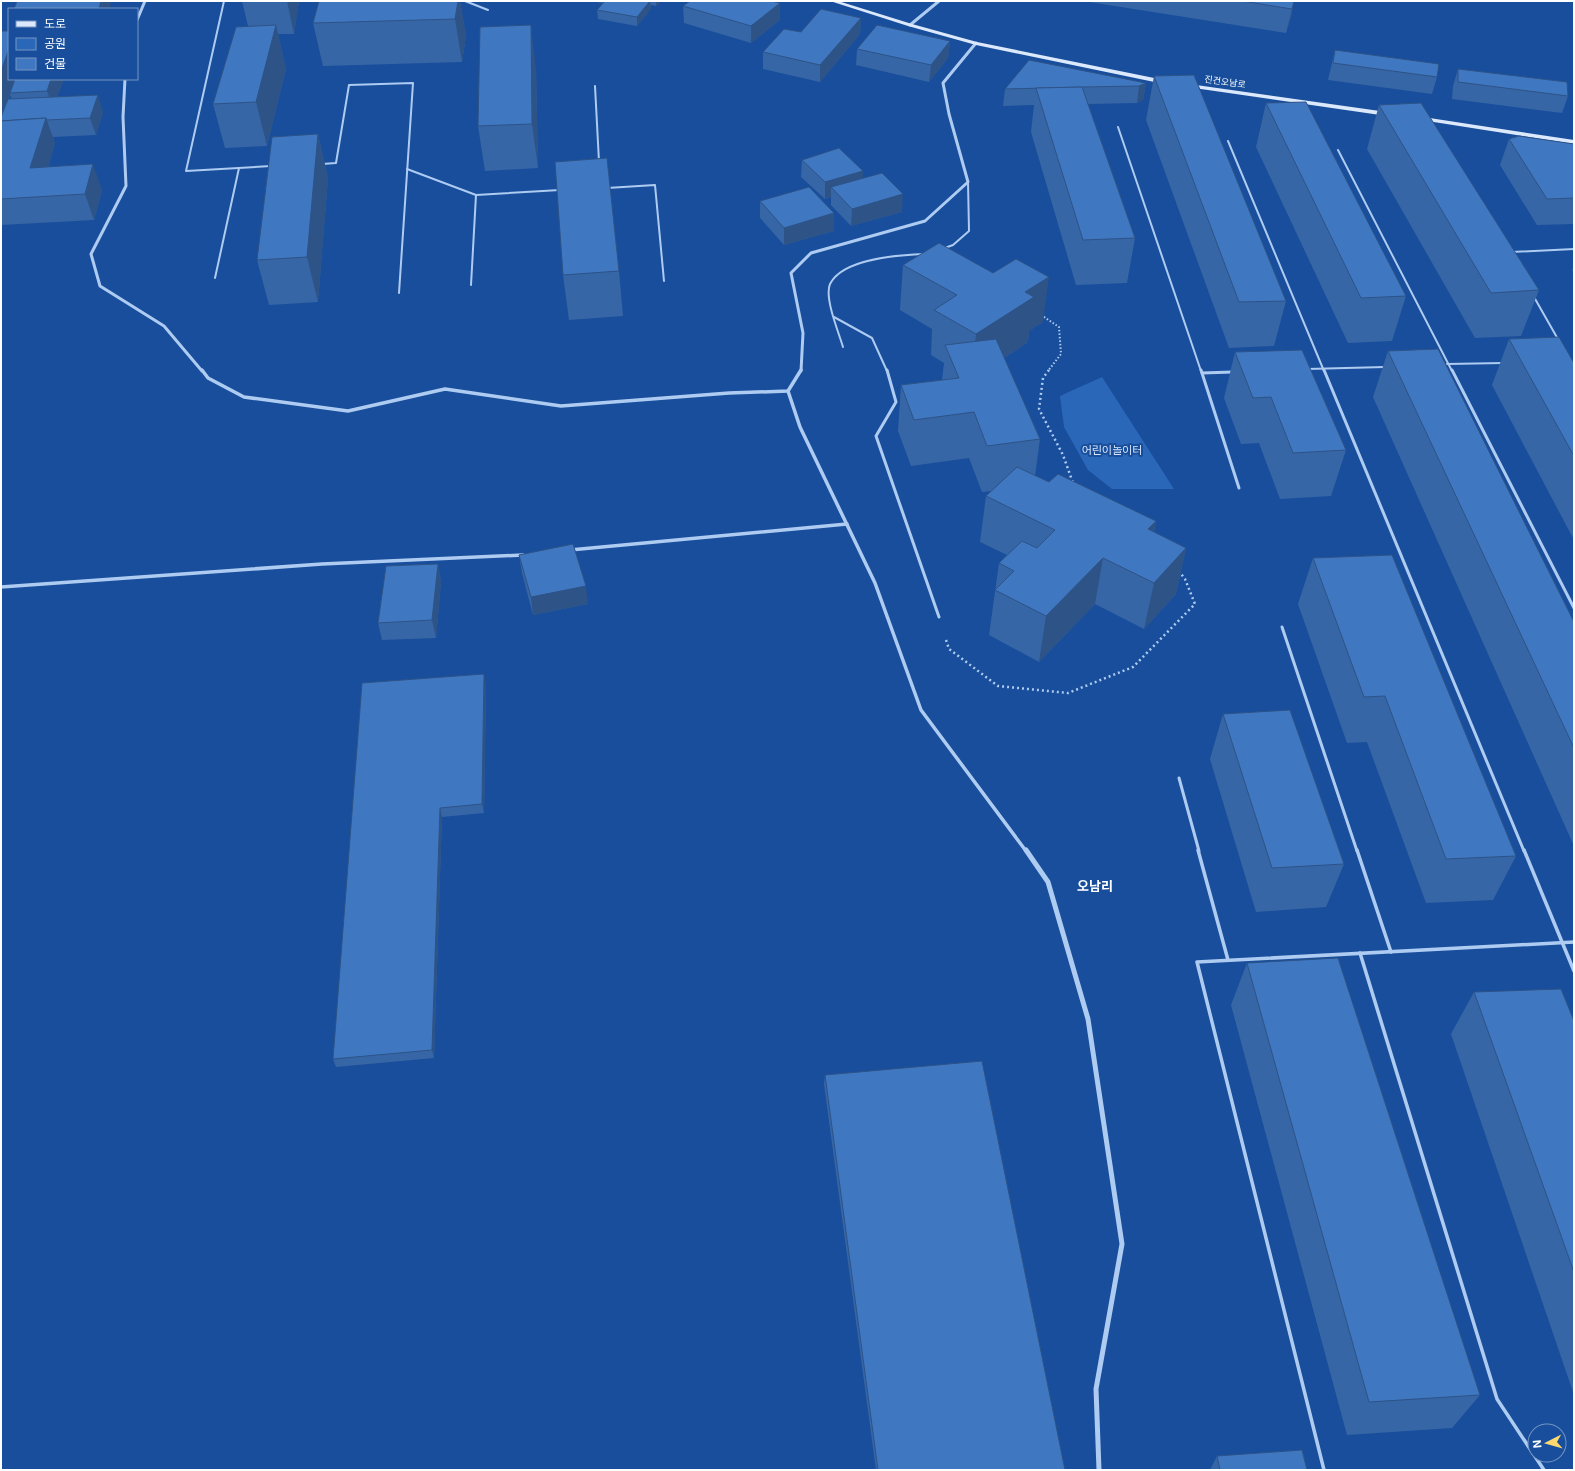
<svg xmlns="http://www.w3.org/2000/svg" width="1575" height="1471" viewBox="0 0 1575 1471" font-family="Inter,'Noto Sans KR',sans-serif">
<rect width="100%" height="100%" fill="#184e9b"/>
<polygon fill="#2b67b8" points="1102,377 1174,489 1112,489 1088,470 1064,427 1060,396"/>
<g fill="none" stroke-linecap="round" stroke-linejoin="round">
<polyline stroke="#aecbf2" stroke-width="2" stroke-dasharray="1.5 2" stroke-linecap="butt" points="1041,315 1059,327 1061,354 1048,371"/>
<g stroke="#aecbf2" stroke-width="2.5" stroke-dasharray="2 3" stroke-linecap="butt">
<polyline points="1049,370 1043,378 1039,409 1063,455 1073,483"/>
<polyline points="946,640 949,649 998,686 1068,693 1133,667 1195,604 1185,579 1179,571"/>
</g>
<g stroke="#aecbf2" stroke-width="2">
<polyline points="224,1 186,171 271,166"/>
<polyline points="465,1 488,10"/>
<polyline points="595,86 599,162"/>
<polyline points="1118,127 1201,371"/>
<polyline points="1228,141 1324,371"/>
<polyline points="1338,150 1452,371"/>
<polyline points="322,164 336,163 349,85 413,83 399,293"/>
<polyline points="407,169 476,195 471,285"/>
<polyline points="607,188 655,185 664,281"/>
<polyline points="476,195 560,190"/>
<polyline points="942,249 953,245 969,231 968,182"/>
<polyline points="1512,252 1574,249"/>
<polyline points="215,278 239,168"/>
<polyline points="1534,297 1559,341"/>
<polyline points="834,317 872,338 887,371"/>
<path d="M843,347C839,333 824,298 830,284C843,258 899,255 924,254"/>
<polyline points="1447,364 1503,363"/>
<polyline points="1307,369 1385,367"/>
</g>
<g stroke="#aecbf2" stroke-width="3">
<polyline points="887,370 896,402 876,436 939,617"/>
<polyline points="1201,370 1239,488"/>
<polyline points="1324,370 1524,851"/>
<polyline points="1452,370 1574,608"/>
<polyline points="1202,373 1233,372"/>
<polyline points="1282,627 1357,851"/>
<polyline points="1179,778 1199,851"/>
</g>
<g stroke="#aecbf2" stroke-width="3.5">
<polyline points="1198,850 1228,960"/>
<polyline points="1357,850 1391,952"/>
<polyline points="1524,850 1574,971"/>
<polyline points="1360,953 1497,1399 1544,1470"/>
<polyline points="1324,1470 1197,962 1574,942"/>
</g>
<g stroke="#aecbf2" stroke-width="3">
<polyline points="137,20 145,1"/>
<polyline points="910,25 939,1"/>
<polyline points="125,79 123,117 126,186 91,254 100,286 164,326 202,371"/>
<polyline points="801,371 803,333 791,273 811,253 925,221 968,182 949,114 943,83 976,43"/>
</g>
<g stroke="#aecbf2" stroke-width="3.5">
<polyline points="202,370 208,378 244,397 348,411 445,389 561,406 729,393 788,391 801,370"/>
<polyline points="788,391 800,427 875,583 921,710 1026,851"/>
<polyline points="570,550 847,524"/>
<polyline points="1,587 322,564 523,555"/>
</g>
<polyline stroke="#aecbf2" stroke-width="5" points="1026,850 1048,882 1088,1019 1122,1244 1096,1389 1099,1470"/>
<g fill="#dce9fc" fill-rule="evenodd">
<polygon points="830,1 838,1 912,24 977,42 1164,80 1167,82 1164,84 976,45 908,26"/>
<polygon points="1189,84 1387,112 1390,114 1387,116 1187,87 1186,86"/>
<polygon points="1423,117 1574,140 1574,144 1421,120 1420,119"/>
</g>
</g>
<g fill="#3766a6" fill-rule="evenodd">
<polygon points="242,1 299,1 294,34 278,34 286,69 267,146 225,148 213,104 248,26"/>
<polygon points="319,1 460,1 466,36 462,62 323,66 313,23"/>
<polygon points="588,1 605,1 603,3"/>
<polygon points="605,1 661,1 656,6 651,5 651,9 637,26 598,19 597,10"/>
<polygon points="1083,1 1294,1 1291,17 1286,33"/>
<polygon points="780,3 780,20 751,43 684,23 683,6"/>
<polygon points="861,18 860,34 820,82 763,69 763,52 801,32"/>
<path d="M1,31L9,79H64L57,97L103,112L96,135L53,137L55,143L48,167L102,190L94,220L1,225ZM10,95L12,99H9Z"/>
<polygon points="950,41 948,58 929,82 856,65 857,49"/>
<polygon points="1335,50 1437,77 1432,94 1328,80 1331,67"/>
<polygon points="536,68 538,168 485,171 478,126"/>
<polygon points="1458,69 1568,96 1562,113 1452,99 1453,86"/>
<polygon points="1154,76 1286,301 1274,346 1229,348 1146,120"/>
<polygon points="1146,83 1143,100 1137,103 1088,104 1135,238 1127,283 1076,285 1031,132 1034,105 1003,106 1005,89"/>
<polygon points="1266,103 1406,296 1392,341 1348,343 1256,147"/>
<polygon points="1379,105 1539,290 1521,336 1475,338 1367,149"/>
<polygon points="318,134 328,178 318,302 269,305 257,260"/>
<polygon points="1509,139 1574,144 1574,224 1537,225 1500,165"/>
<polygon points="802,160 863,171 862,179 902,212 851,226 831,205 831,197 825,199 801,177"/>
<polygon points="760,201 834,231 784,245 760,218"/>
<polygon points="903,265 1043,322 1029,331 1028,342 1004,358 1040,439 1035,476 1049,482 1156,521 1154,532 1186,548 1176,594 1144,629 1095,604 1039,662 989,635 999,563 1007,555 980,542 986,496 991,491 982,492 969,458 911,466 898,431 901,385 942,380 944,363 931,355 932,329 900,310"/>
<polygon points="1574,266 1574,273 1572,270"/>
<polygon points="619,271 623,316 569,320 563,275"/>
<polygon points="1509,339 1574,363 1574,540 1492,385"/>
<polygon points="1388,351 1574,622 1574,846 1373,397"/>
<polygon points="1235,352 1346,450 1331,496 1280,499 1259,443 1241,444 1224,398"/>
<polygon points="519,555 588,604 533,615 522,573"/>
<polygon points="1313,558 1516,856 1493,900 1426,903 1367,742 1347,743 1298,604"/>
<polygon points="438,564 441,582 436,638 382,640 378,623"/>
<polygon points="486,683 484,813 442,817 434,1058 336,1067 333,1059"/>
<polygon points="1223,714 1344,864 1326,907 1256,912 1210,759"/>
<polygon points="1247,963 1480,1395 1452,1428 1347,1435 1231,1005"/>
<polygon points="1474,992 1574,1021 1574,1395 1451,1034"/>
<polygon points="825,1075 1065,1470 876,1470 824,1084"/>
<polygon points="1217,1456 1307,1470 1210,1470"/>
</g>
<g fill="#2d5387">
<polygon points="101,1 110,1 111,5 109,9 99,9"/>
<polygon points="287,1 299,1 294,34"/>
<polygon points="458,1 460,1 466,36 462,62 455,19"/>
<polygon points="650,1 651,9 637,26 637,17"/>
<polygon points="656,1 661,1 656,6"/>
<polygon points="1294,1 1291,17 1286,33"/>
<polygon points="780,3 780,20 751,43 751,26"/>
<polygon points="861,18 860,34 820,82 820,65"/>
<polygon points="276,25 286,69 267,146 256,102"/>
<polygon points="531,25 536,68 538,168 532,124"/>
<polygon points="950,41 948,58 929,82 931,65"/>
<polygon points="9,49 9,79 16,79 10,93 10,95 1,122 1,71"/>
<polygon points="51,79 64,79 53,108 47,91"/>
<polygon points="1146,83 1143,100 1137,103 1139,86"/>
<polygon points="98,95 103,112 96,135 90,118"/>
<polygon points="46,118 55,143 40,194 30,168"/>
<polygon points="318,134 328,178 318,302 307,257"/>
<polygon points="93,164 102,190 94,220 85,194"/>
<polygon points="863,171 862,188 831,187 831,197 825,199 825,182"/>
<polygon points="903,194 902,212 851,226 852,209"/>
<polygon points="834,213 834,231 784,245 784,228"/>
<polygon points="1049,277 1043,322 1029,331 1028,342 972,379 976,334 1025,292"/>
<polygon points="1156,521 1146,567 1148,529"/>
<polygon points="1186,548 1176,594 1144,629 1154,583"/>
<polygon points="1103,558 1095,604 1039,662 1046,616"/>
<polygon points="438,564 441,582 436,638 432,620"/>
<polygon points="586,586 588,604 533,615 531,597"/>
<polygon points="484,674 486,683 484,813 482,804"/>
<polygon points="440,808 442,817 434,1058 432,1050"/>
</g>
<g fill="#4077c1" stroke="#2d5387">
<polygon points="17,1 101,1 99,9 14,9"/>
<polygon points="319,1 458,1 455,19 313,23"/>
<polygon points="605,1 650,1 637,17 597,10"/>
<polygon points="690,1 771,1 780,3 751,26 683,6"/>
<polygon points="1242,1 1294,1 1292,9"/>
<polygon points="821,9 861,18 820,65 763,52 784,29 801,32"/>
<polygon points="276,25 256,102 213,104 236,27"/>
<polygon points="531,25 532,124 478,126 480,27"/>
<polygon points="877,25 950,41 931,65 857,49"/>
<polygon points="1,31 9,31 9,49 1,71"/>
<polygon points="1335,50 1439,64 1437,77 1333,63"/>
<polygon points="1029,60 1146,83 1139,86 1082,87 1005,89"/>
<polygon points="1458,69 1567,82 1568,96 1458,82"/>
<polygon points="1194,75 1286,301 1239,302 1154,76"/>
<polygon points="15,79 51,79 47,91 10,93"/>
<polygon points="1082,87 1135,238 1083,240 1036,88"/>
<polygon points="98,95 90,118 47,120 46,118 1,121 1,117 8,99"/>
<polygon points="1306,102 1406,296 1361,298 1266,103"/>
<polygon points="1421,103 1539,290 1491,293 1379,105"/>
<polygon points="46,118 30,168 93,164 85,194 1,199 1,121"/>
<polygon points="318,134 307,257 257,260 272,137"/>
<polygon points="1519,136 1574,144 1574,198 1547,199 1509,139"/>
<polygon points="839,148 863,171 825,182 802,160"/>
<polygon points="607,158 619,271 563,275 555,162"/>
<polygon points="882,173 903,194 852,209 831,187"/>
<polygon points="809,187 834,213 784,228 760,201"/>
<polygon points="939,243 993,273 1016,259 1049,277 1025,292 1034,297 976,334 934,310 957,295 903,265"/>
<polygon points="1559,337 1574,363 1574,456 1509,339"/>
<polygon points="996,339 1040,439 987,446 974,412 914,420 901,385 959,378 945,345"/>
<polygon points="1438,349 1574,622 1574,748 1388,351"/>
<polygon points="1302,350 1346,450 1293,453 1271,397 1253,398 1235,352"/>
<polygon points="1017,467 1049,482 1058,474 1156,521 1148,529 1186,548 1154,583 1103,558 1046,616 995,590 1014,571 999,563 1022,541 1037,548 1055,530 986,496"/>
<polygon points="573,544 586,586 531,597 519,555"/>
<polygon points="1392,555 1516,856 1446,859 1385,696 1364,697 1313,558"/>
<polygon points="438,564 432,620 378,623 386,566"/>
<polygon points="484,674 482,804 440,808 432,1050 333,1059 362,683"/>
<polygon points="1290,710 1344,864 1272,868 1223,714"/>
<polygon points="1338,958 1480,1395 1369,1402 1247,963"/>
<polygon points="1561,989 1574,1021 1574,1272 1474,992"/>
<polygon points="982,1061 1065,1470 878,1470 825,1075"/>
<polygon points="1302,1450 1307,1470 1220,1470 1217,1456"/>
</g>
<g text-anchor="middle" stroke-width="4" stroke-linejoin="round" paint-order="stroke">
<g font-size="9" fill="#fff" stroke="#184e9b">
<text transform="translate(1225 82) rotate(8)" y="3">진건오남로</text>
</g>
<g font-size="11" fill="#d5e6fc" stroke="#184e9b">
<text x="1112" y="454">어린이놀이터</text>
</g>
<g font-size="13" font-weight="bold" fill="#fff" stroke="#184e9b">
<text x="1095" y="891">오남리</text>
</g>
</g>
<rect width="1575" height="1471" fill="none" stroke="#ffffff" stroke-width="4"/>
<rect x="8" y="8" width="130" height="72" fill="#184e9b" stroke="#7495c3"/>
<rect x="16" y="21" width="20" height="6" fill="#dce9fc" stroke="#7495c3"/>
<text x="44" y="28" font-size="12" fill="#ffffff">도로</text>
<rect x="16" y="38" width="20" height="12" fill="#2b67b8" stroke="#7495c3"/>
<text x="44" y="48" font-size="12" fill="#ffffff">공원</text>
<rect x="16" y="58" width="20" height="12" fill="#4077c1" stroke="#7495c3"/>
<text x="44" y="68" font-size="12" fill="#ffffff">건물</text>
<g transform="translate(1547 1443) rotate(264)"><circle r="19" fill="#184e9b" stroke="#7495c3"/>
<path d="M0-3L7 15L0 10L-7 15Z" fill="#ffd96e"/>
<text y="-6" font-size="11" font-weight="bold" text-anchor="middle" fill="#ffffff">N</text>
</g>
</svg>
